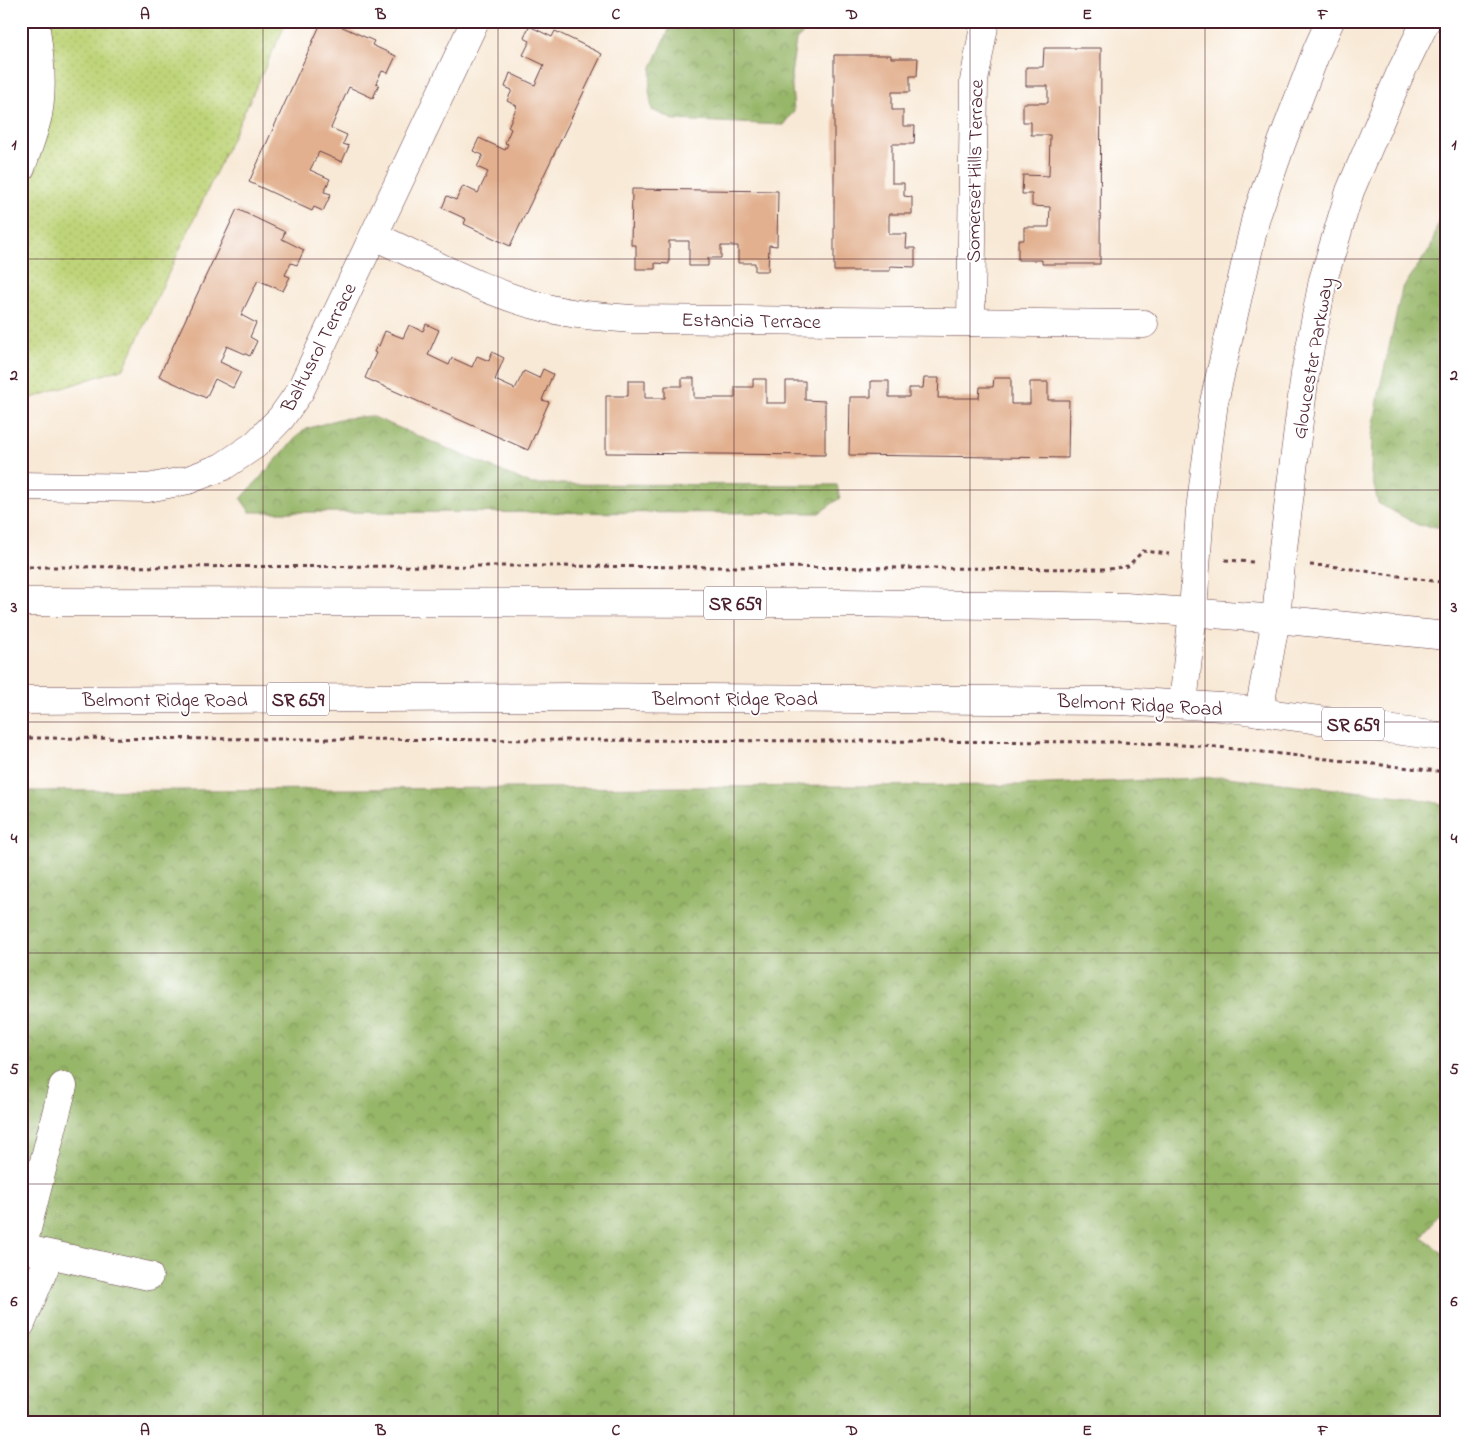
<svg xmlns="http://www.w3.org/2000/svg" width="1468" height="1443" viewBox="0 0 1468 1443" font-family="'Indie Flower',sans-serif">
<defs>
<pattern id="grass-dots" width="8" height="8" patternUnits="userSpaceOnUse" patternTransform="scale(1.25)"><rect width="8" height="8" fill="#bed478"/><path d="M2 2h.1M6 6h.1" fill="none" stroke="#a5b668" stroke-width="1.8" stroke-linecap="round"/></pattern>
<pattern id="forest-crowns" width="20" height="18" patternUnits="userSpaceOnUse" patternTransform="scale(1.25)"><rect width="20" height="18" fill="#96b668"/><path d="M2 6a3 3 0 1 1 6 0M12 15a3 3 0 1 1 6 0" fill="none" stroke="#7c9356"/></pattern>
</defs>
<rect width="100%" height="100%" fill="#fff"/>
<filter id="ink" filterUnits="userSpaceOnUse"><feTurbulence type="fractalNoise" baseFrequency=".02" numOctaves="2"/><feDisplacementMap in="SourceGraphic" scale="10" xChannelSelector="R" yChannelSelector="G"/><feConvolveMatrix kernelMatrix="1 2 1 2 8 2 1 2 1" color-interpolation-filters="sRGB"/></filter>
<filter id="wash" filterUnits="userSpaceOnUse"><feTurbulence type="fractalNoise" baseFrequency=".0096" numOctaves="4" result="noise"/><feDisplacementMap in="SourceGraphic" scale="20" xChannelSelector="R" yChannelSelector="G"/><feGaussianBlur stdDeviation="1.12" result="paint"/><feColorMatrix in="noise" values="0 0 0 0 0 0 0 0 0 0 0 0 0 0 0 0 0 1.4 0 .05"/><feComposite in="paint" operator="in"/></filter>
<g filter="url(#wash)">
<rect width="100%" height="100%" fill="#f8e9d6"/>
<polygon fill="url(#grass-dots)" stroke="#847a52" points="21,21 287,21 124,368 32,398 21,399"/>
<g fill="url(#forest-crowns)" stroke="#706a4a">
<polygon points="673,21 817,21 796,40 791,75 794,111 783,125 674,120 652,110 649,90 652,67"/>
<polygon points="1447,191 1447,528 1418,525 1378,503 1371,473 1372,436 1381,383 1402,289 1431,247"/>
<polygon points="371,416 531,484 837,485 840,498 819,513 250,512 241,499 303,430 339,419"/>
<polygon points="21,419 31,429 26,445 21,446"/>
<polygon points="1226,777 1409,797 1447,805 1447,1200 1422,1238 1447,1256 1447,1422 21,1422 21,791 1023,785"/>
</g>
<g id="blocks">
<g fill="#e2b08f">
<polygon points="322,21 329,21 374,41 372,45 396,56 388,73 382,71 376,83 379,84 373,98 349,87 331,128 347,135 343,144 349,146 342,162 319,152 310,170 330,179 324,192 331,194 323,211 314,207 312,211 249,182"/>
<polygon points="529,26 552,37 555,31 602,54 510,246 464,224 466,219 442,208 447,196 456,200 463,186 478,193 488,172 477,167 483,155 473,151 479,138 505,150 508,144 505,143 511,129 508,127 517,106 507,101 512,90 505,87 510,73 535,85 544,65 523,55 530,41 524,38"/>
<polygon points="1044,48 1101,48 1100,264 1042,264 1042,260 1018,260 1018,240 1024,240 1024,227 1049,227 1050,207 1032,206 1032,194 1022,194 1023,175 1049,176 1050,135 1031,135 1031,122 1023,122 1023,103 1048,103 1048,86 1026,86 1026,67 1043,67"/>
<polygon points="834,55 891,55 891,58 918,58 917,76 910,76 910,92 892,92 892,110 903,110 903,126 915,126 914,144 892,144 892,183 904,183 904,196 912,197 912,214 889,214 889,234 907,234 906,248 915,248 915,267 890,266 890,271 834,271"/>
<polygon points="632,189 778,191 777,246 769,245 768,271 755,271 755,263 738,263 738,246 721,246 721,258 708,258 708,266 689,266 689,241 669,241 669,264 655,263 655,269 636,269 636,245 631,245"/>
<polygon points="237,209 285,232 282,239 304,250 297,265 291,263 285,275 290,277 283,291 258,280 241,315 256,323 250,337 257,341 250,356 227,346 220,362 241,372 233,388 215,379 206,398 159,376"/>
<polygon points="426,324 439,330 428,355 449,365 452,358 472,367 477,356 489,361 492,352 504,358 495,380 515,389 524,371 539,378 543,369 553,374 542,400 549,402 528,450 365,378 376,353 374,352 377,345 379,346 385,331 403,338 409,325 423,331"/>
<polygon points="682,378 694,378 694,398 735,398 735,387 753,387 753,379 766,379 766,403 786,403 786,381 805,381 805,400 825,401 825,455 606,453 606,396 628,396 628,381 645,381 645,398 665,398 665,386 682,386"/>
<polygon points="924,378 939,378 938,398 979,398 980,387 993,387 994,378 1011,378 1011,404 1030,404 1030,382 1048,382 1048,400 1069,400 1068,458 849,455 850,397 871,397 871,381 889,381 889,397 909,397 909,388 923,388"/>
</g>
</g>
</g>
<g filter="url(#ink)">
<use href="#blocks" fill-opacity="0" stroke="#643d45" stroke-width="1"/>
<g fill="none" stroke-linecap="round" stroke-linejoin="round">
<g stroke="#643d45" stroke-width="29">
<g id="minor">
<path d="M21,168C27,151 34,133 38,115C44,84 39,53 35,21"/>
<path d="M374,236C428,260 485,293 543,307C572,315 603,317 633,319L1144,324"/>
<polyline points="971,322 974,81 985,21"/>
<polyline points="21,486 148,488 188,480 222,467 255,445 281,418 300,391 475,21"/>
<polyline points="21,1248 149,1276"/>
<polyline points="22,1249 63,1086"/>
<polyline points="21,1324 50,1255"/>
</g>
</g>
<g stroke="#643d45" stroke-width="29">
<g id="major">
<polyline points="21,602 844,603 1126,607 1276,619 1447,636"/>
<polyline points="21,700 574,697 1120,701 1222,707 1447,737"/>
<polyline points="1183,704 1193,611 1200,510 1214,402 1256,217 1282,142 1317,50 1330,21"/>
<polyline points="1259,712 1276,619 1281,564 1305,374 1323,280 1350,191 1400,74 1426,21"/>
</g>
</g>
<g stroke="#643d45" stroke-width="3" stroke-dasharray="4 4" stroke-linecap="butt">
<polyline points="1225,560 1253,562"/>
<polyline points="1310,565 1331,566 1447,583"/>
<polyline points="21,567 542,566 1109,569 1128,566 1143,551 1169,554"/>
<polyline points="21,738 1121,742 1217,747 1447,772"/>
</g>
<use href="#minor" stroke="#fff" stroke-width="28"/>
<use href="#major" stroke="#fff" stroke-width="28"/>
</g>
</g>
<path fill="none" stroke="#4a1f2b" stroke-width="1" stroke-opacity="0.55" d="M263,21V1422M498,21V1422M734,21V1422M970,21V1422M1205,21V1422M21,259H1447M21,490H1447M21,722H1447M21,953H1447M21,1184H1447"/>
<g text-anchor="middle" stroke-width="4" stroke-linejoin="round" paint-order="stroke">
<g fill="#fff" stroke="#80626b" stroke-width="1">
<rect x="704" y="586.5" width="62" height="33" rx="4"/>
<rect x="267" y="682.5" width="62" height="33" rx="4"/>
<rect x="1322" y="707.5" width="62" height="33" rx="4"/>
</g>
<g font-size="19" font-weight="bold" fill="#4a1f2b">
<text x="735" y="610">SR 659</text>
<text x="298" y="706">SR 659</text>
<text x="1353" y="731">SR 659</text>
</g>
<g font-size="20" fill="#4a1f2b" stroke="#fff">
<text transform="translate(974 171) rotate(-89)" y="7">Somerset Hills Terrace</text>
<text transform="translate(751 320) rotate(1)" y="7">Estancia Terrace</text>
<text transform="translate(318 347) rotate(-63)" y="7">Baltusrol Terrace</text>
<text transform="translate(1312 358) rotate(-80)" y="7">Gloucester Parkway</text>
<text x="735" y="705">Belmont Ridge Road</text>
<text x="165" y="706">Belmont Ridge Road</text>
<text transform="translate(1140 704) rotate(3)" y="7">Belmont Ridge Road</text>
</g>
</g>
<rect width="1468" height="1443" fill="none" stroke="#fff" stroke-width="55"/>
<rect x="28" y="28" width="1412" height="1388" fill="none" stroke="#4a1f2b" stroke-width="2"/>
<g font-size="16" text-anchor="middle" font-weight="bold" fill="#4a1f2b">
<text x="145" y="19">A</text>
<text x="381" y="19">B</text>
<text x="616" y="19">C</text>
<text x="852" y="19">D</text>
<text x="1087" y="19">E</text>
<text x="1323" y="19">F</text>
<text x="14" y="149">1</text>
<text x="1454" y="149">1</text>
<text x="14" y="380">2</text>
<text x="1454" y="380">2</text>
<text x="14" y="612">3</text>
<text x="1454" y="612">3</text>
<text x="14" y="843">4</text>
<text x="1454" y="843">4</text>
<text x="14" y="1074">5</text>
<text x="1454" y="1074">5</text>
<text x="14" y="1306">6</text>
<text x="1454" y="1306">6</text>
<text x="145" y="1435">A</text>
<text x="381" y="1435">B</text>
<text x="616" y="1435">C</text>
<text x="852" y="1435">D</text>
<text x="1087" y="1435">E</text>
<text x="1323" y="1435">F</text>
</g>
</svg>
